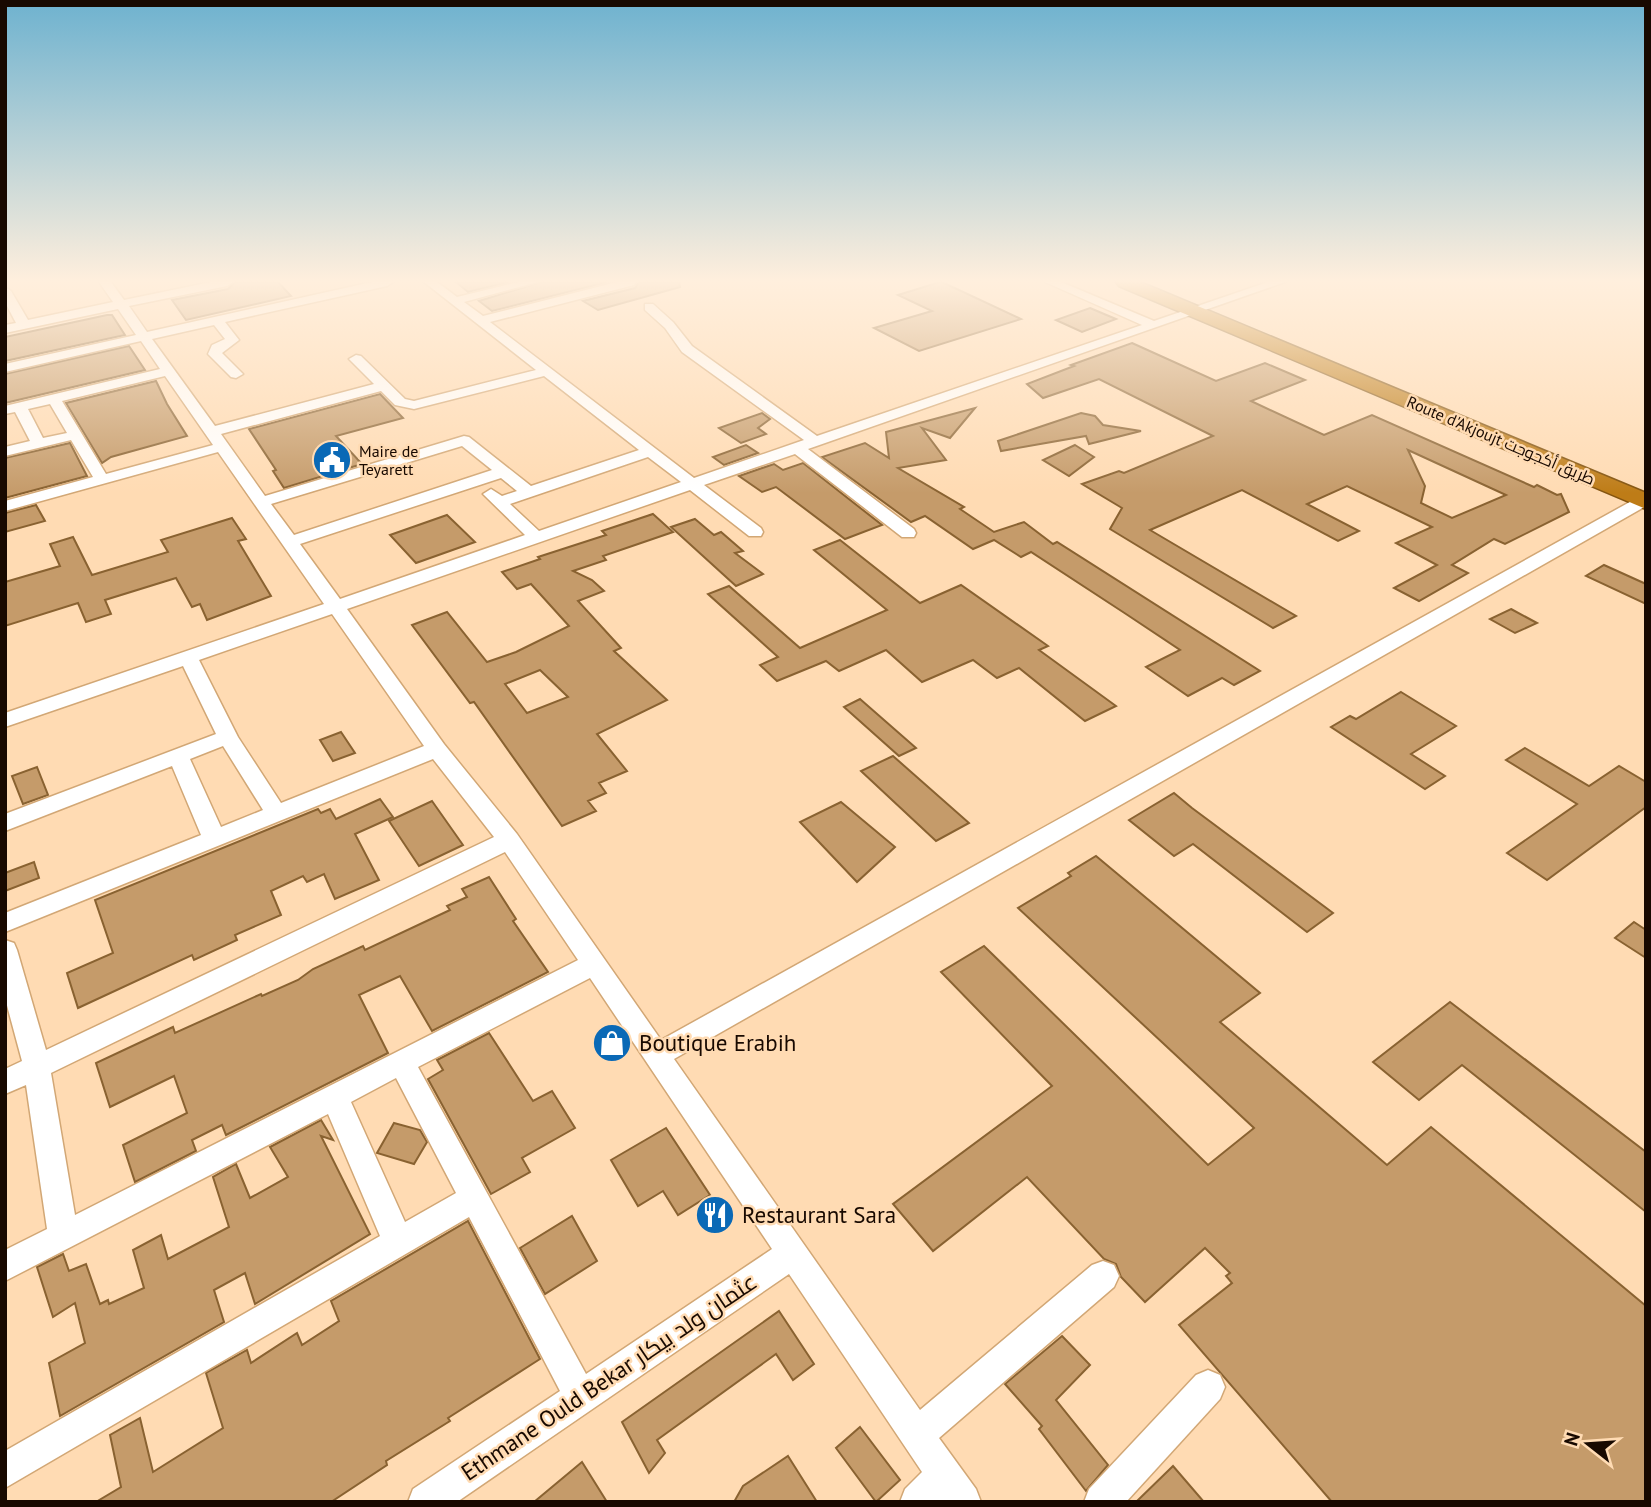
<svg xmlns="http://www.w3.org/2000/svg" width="1651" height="1507" viewBox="0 0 1651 1507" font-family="'PT Sans',Cairo,sans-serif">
<rect width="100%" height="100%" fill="#ffdbb3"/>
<g fill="#c59b6a" stroke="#896231" stroke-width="2" fill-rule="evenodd">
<polygon points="235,282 278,282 291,296 186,320 172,300 228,289"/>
<polygon points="456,282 508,282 468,292"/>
<polygon points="541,282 607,282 492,311 479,301"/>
<polygon points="639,282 679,282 680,287 598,310 583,301 635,288"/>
<polygon points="940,282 942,282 1021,319 919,351 874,328 932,311 898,295"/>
<polygon points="1090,308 1116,319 1082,332 1056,320"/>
<polygon points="107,315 112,315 125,335 5,361 5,337"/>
<path d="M1132,343L1216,381L1265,363L1305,380L1251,401L1324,435L1372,415L1534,487L1537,485L1557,495L1561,494L1569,512L1505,544L1494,539L1452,565L1468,573L1419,601L1394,588L1437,565L1396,543L1432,527L1347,486L1307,504L1359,531L1338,541L1242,490L1150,530L1296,616L1273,628L1110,529L1122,508L1082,484L1119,471L1124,473L1213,436L1099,379L1043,398L1027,384L1074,366L1071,365ZM1408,450L1506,495L1452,518L1421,503L1425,486Z"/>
<polygon points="129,346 145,370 5,403 5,374"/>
<polygon points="156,381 167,404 187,436 111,457 102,463 66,403"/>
<polygon points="380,394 403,418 336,436 362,464 284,488 273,471 276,470 249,429"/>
<polygon points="975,408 950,438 922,428 946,460 898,468 964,507 960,509 994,532 1024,522 1053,544 1057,542 1260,671 1234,685 1222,678 1188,696 1146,667 1180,650 1126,614 1031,552 1021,557 994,540 973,549 925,516 911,522 822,457 865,443 889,458 886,432"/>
<polygon points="762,413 770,419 758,428 766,434 741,443 719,428"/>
<polygon points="1081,413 1095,416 1103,425 1141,431 1089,444 1086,436 1001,451 998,441"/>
<polygon points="70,443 87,476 5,498 5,458"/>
<polygon points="746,445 758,453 724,465 713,457"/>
<polygon points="1075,445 1094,457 1069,476 1043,460"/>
<polygon points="803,463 882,525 845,539 776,487 762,492 739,476 774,464 783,470"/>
<polygon points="36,505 45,521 5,532 5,513"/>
<path d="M653,514L673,532L603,556L606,560L573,571L592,580L604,591L578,601L621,648L614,651L667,700L597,734L627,771L599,783L606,793L588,801L596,811L562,826L474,702L470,703L412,625L447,612L487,662L516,652L569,626L531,584L517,589L502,572L540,559L538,557L606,535L602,531ZM540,670L568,697L527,713L505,684Z"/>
<polygon points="447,515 475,542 416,563 390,535"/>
<polygon points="232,518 246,539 238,541 271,596 207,620 200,604 192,607 176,578 105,600 111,614 86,622 78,603 5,626 5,582 60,566 50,544 73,537 92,575 168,552 161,540"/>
<polygon points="695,519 714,535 721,532 743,551 735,553 763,574 736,586 671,527"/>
<polygon points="840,540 920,603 961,585 1048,646 1039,650 1116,706 1085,721 1019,668 997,678 973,660 922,682 886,650 839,671 826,661 777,681 760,665 778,657 708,594 729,586 800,648 887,610 814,550"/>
<polygon points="1604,565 1646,584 1646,604 1586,576"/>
<polygon points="1511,609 1537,623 1515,633 1490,619"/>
<polygon points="1401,692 1456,726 1411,754 1445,776 1425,789 1331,727 1350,716 1356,719"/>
<polygon points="860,699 916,748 899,756 844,707"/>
<polygon points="341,732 355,753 333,761 320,740"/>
<polygon points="1525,748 1589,786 1619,766 1646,782 1646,807 1547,880 1507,853 1577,804 1506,760"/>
<polygon points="893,756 969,823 936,841 861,771"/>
<polygon points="37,767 48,795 23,804 12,776"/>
<polygon points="1174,793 1192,808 1333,913 1307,932 1193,844 1174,856 1129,820"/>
<polygon points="380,799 393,817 355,834 379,880 335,899 324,874 307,882 303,876 271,891 281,915 235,935 237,940 194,960 192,955 78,1008 67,973 113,953 95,900 318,809 321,813 330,809 336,819"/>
<polygon points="432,801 463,845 419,866 389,821"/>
<polygon points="841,802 895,847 857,882 800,822"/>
<polygon points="1096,856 1260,993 1220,1022 1387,1165 1431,1127 1646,1306 1646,1502 1332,1502 1179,1325 1232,1283 1226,1276 1230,1273 1205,1248 1145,1302 1121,1277 1116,1264 1104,1259 1027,1177 933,1251 893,1204 1052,1086 941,972 984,946 1208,1165 1254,1128 1018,908 1071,876 1068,873"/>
<polygon points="34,862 39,878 5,891 5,873"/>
<polygon points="489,877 516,919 513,921 548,972 432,1031 400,976 359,995 388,1053 226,1135 222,1125 192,1140 196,1151 135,1182 123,1145 187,1113 174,1076 110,1107 96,1063 173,1027 175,1033 261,994 262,996 298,980 313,969 363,946 365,950 450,910 447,906 467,897 462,889"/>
<polygon points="1634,922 1646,930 1646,958 1615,938"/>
<polygon points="1450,1002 1646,1152 1646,1212 1462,1065 1419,1100 1373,1062"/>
<polygon points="489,1033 533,1101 552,1091 575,1128 522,1158 530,1172 491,1194 428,1079 443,1070 437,1060"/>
<polygon points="321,1120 333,1140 321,1136 370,1234 255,1304 245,1273 214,1290 224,1322 60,1416 49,1363 85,1343 75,1303 53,1317 37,1267 63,1254 69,1271 86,1264 100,1304 108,1300 109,1304 144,1288 133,1250 161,1235 168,1259 229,1227 213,1177 236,1164 250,1198 288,1177 270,1147"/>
<polygon points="394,1123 420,1130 427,1142 414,1164 377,1153"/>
<polygon points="666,1128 710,1195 678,1215 663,1191 638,1206 611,1160"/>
<polygon points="572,1216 597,1261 545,1294 520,1248"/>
<polygon points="468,1221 540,1359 448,1418 450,1421 386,1461 387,1465 331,1502 96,1502 121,1487 110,1435 140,1418 153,1472 223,1428 206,1373 247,1350 251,1363 297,1333 302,1345 339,1321 331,1301"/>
<polygon points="779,1311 814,1364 793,1380 776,1354 657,1440 665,1453 649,1473 622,1422"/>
<polygon points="1062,1336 1090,1365 1056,1400 1108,1465 1086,1491 1039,1429 1042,1426 1005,1384"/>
<polygon points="860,1427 900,1480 876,1502 836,1448"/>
<polygon points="788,1456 817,1502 734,1502 743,1486"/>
<polygon points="582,1462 607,1502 534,1502"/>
<polygon points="1173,1466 1204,1502 1136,1502"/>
</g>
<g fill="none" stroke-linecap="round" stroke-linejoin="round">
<g stroke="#d2a775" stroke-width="3">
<g id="minor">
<path d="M99,282H111L124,300L211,282H233L227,286L129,306L147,332L372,282H393L387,286L225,322L239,340L222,353L243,374L236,378L231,377L208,354L212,345L225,339L214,325L152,339L215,426L374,384L349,359L356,355L361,356L405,399L414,401L536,370L424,282H437L457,297L518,282H538L464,302L483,316L617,282H636L634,285L490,322L694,478L804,440L682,352L665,328L645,310V304H653L673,322L692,346L817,436L1142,325L1045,282H1061L1154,321L1268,282H1285L808,449L914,529L916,533L914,537H902L795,454L704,485L761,528L763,532L761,536H749L690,490L347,609L444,744L517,834L661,1040L1637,498L1646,497V506L674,1059L920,1410L1092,1265L1103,1261L1114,1265L1119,1276L1114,1287L939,1438L976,1489L981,1502H900L905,1489L922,1472L789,1274L457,1502H408L413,1489L560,1391L469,1217L5,1488V1451L380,1236L328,1114L5,1281V1250L47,1229L26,1085L5,1094V1069L22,1061L5,998V940L14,943L17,950L46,1050L494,837L433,759L5,932V913L201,835L172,766L5,831V814L216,734L183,666L5,727V713L324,604L218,452L5,511V501L93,477L71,440L5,456V447L30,441L15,412L5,414V406L160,369L141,341L5,372V364L136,335L118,309L5,333V325L16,323L5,302V287L11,291L28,320L113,302ZM165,376L213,445L106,474L62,401ZM544,376L639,450L531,486L469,437L464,436L265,496L221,434L381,391L395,405L414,409ZM50,404L67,433L43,438L28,409ZM462,446L492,470L294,535L271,504ZM648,457L681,482L539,531L510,504ZM501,478L517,491L502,496L491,489L483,494L525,535L340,599L300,544ZM332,614L424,746L281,803L238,737L199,660ZM223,746L263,810L221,827L190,759ZM505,852L578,960L75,1215L51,1073ZM590,978L772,1249L586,1374L418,1067ZM396,1078L456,1193L405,1222L351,1102Z"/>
<polygon points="1208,1370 1220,1375 1225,1387 1220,1399 1126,1502 1084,1502 1089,1489 1196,1375"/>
</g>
</g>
<g stroke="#84540f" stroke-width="3">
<polygon id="highway" points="1116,282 1140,282 1646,493 1646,509 1119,286"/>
</g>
<use href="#minor" fill="#fff" fill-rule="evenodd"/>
<use href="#highway" fill="#be7c17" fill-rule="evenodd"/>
</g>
<linearGradient id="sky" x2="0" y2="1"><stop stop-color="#6eb2cf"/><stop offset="0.57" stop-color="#ffefdd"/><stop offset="1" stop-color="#ffefdd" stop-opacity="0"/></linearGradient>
<rect width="1651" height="493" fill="url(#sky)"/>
<defs>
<g id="civic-disc" transform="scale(2.0125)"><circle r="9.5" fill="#0a69b6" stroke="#ffdbb3"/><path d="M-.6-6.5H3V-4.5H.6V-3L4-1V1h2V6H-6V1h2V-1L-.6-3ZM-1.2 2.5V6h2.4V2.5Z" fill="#fff"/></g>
<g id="shop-disc" transform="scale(2.0125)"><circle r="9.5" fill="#0a69b6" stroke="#ffdbb3"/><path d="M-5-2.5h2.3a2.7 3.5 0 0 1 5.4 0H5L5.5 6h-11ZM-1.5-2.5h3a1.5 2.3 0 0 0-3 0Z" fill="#fff"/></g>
<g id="restaurant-disc" transform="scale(2.0125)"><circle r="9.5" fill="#0a69b6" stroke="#ffdbb3"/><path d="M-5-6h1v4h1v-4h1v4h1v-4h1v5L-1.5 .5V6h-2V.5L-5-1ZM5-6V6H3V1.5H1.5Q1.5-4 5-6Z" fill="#fff"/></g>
</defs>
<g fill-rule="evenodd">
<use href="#civic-disc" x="332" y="460"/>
<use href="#shop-disc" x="612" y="1043"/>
<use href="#restaurant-disc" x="715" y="1215"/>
</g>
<g text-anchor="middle" stroke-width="5" stroke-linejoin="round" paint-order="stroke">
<g font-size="16" fill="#180900" stroke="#ffdbb3">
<text transform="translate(1501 440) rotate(23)" y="6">Route d'Akjoujt طريق أكجوجت</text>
</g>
<g font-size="16" fill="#180900" stroke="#ffdbb3" text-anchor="start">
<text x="359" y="457">Maire de<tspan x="359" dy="18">Teyarett</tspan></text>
</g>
<g font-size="23" fill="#180900" stroke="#ffdbb3" text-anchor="start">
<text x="639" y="1051">Boutique Erabih</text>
<text x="742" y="1223">Restaurant Sara</text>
</g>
<g font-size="23" fill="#180900" stroke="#ffdbb3">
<text transform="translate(609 1377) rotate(-34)" y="8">Ethmane Ould Bekar عثمان ولد بيكار</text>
</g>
</g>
<rect width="1651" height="1507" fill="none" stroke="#180900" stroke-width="14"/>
<g transform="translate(1588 1444) rotate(287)" stroke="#ffdbb3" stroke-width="5" paint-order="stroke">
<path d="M0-5L12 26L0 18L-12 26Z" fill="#180900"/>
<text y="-10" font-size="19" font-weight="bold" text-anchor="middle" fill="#180900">N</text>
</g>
</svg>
